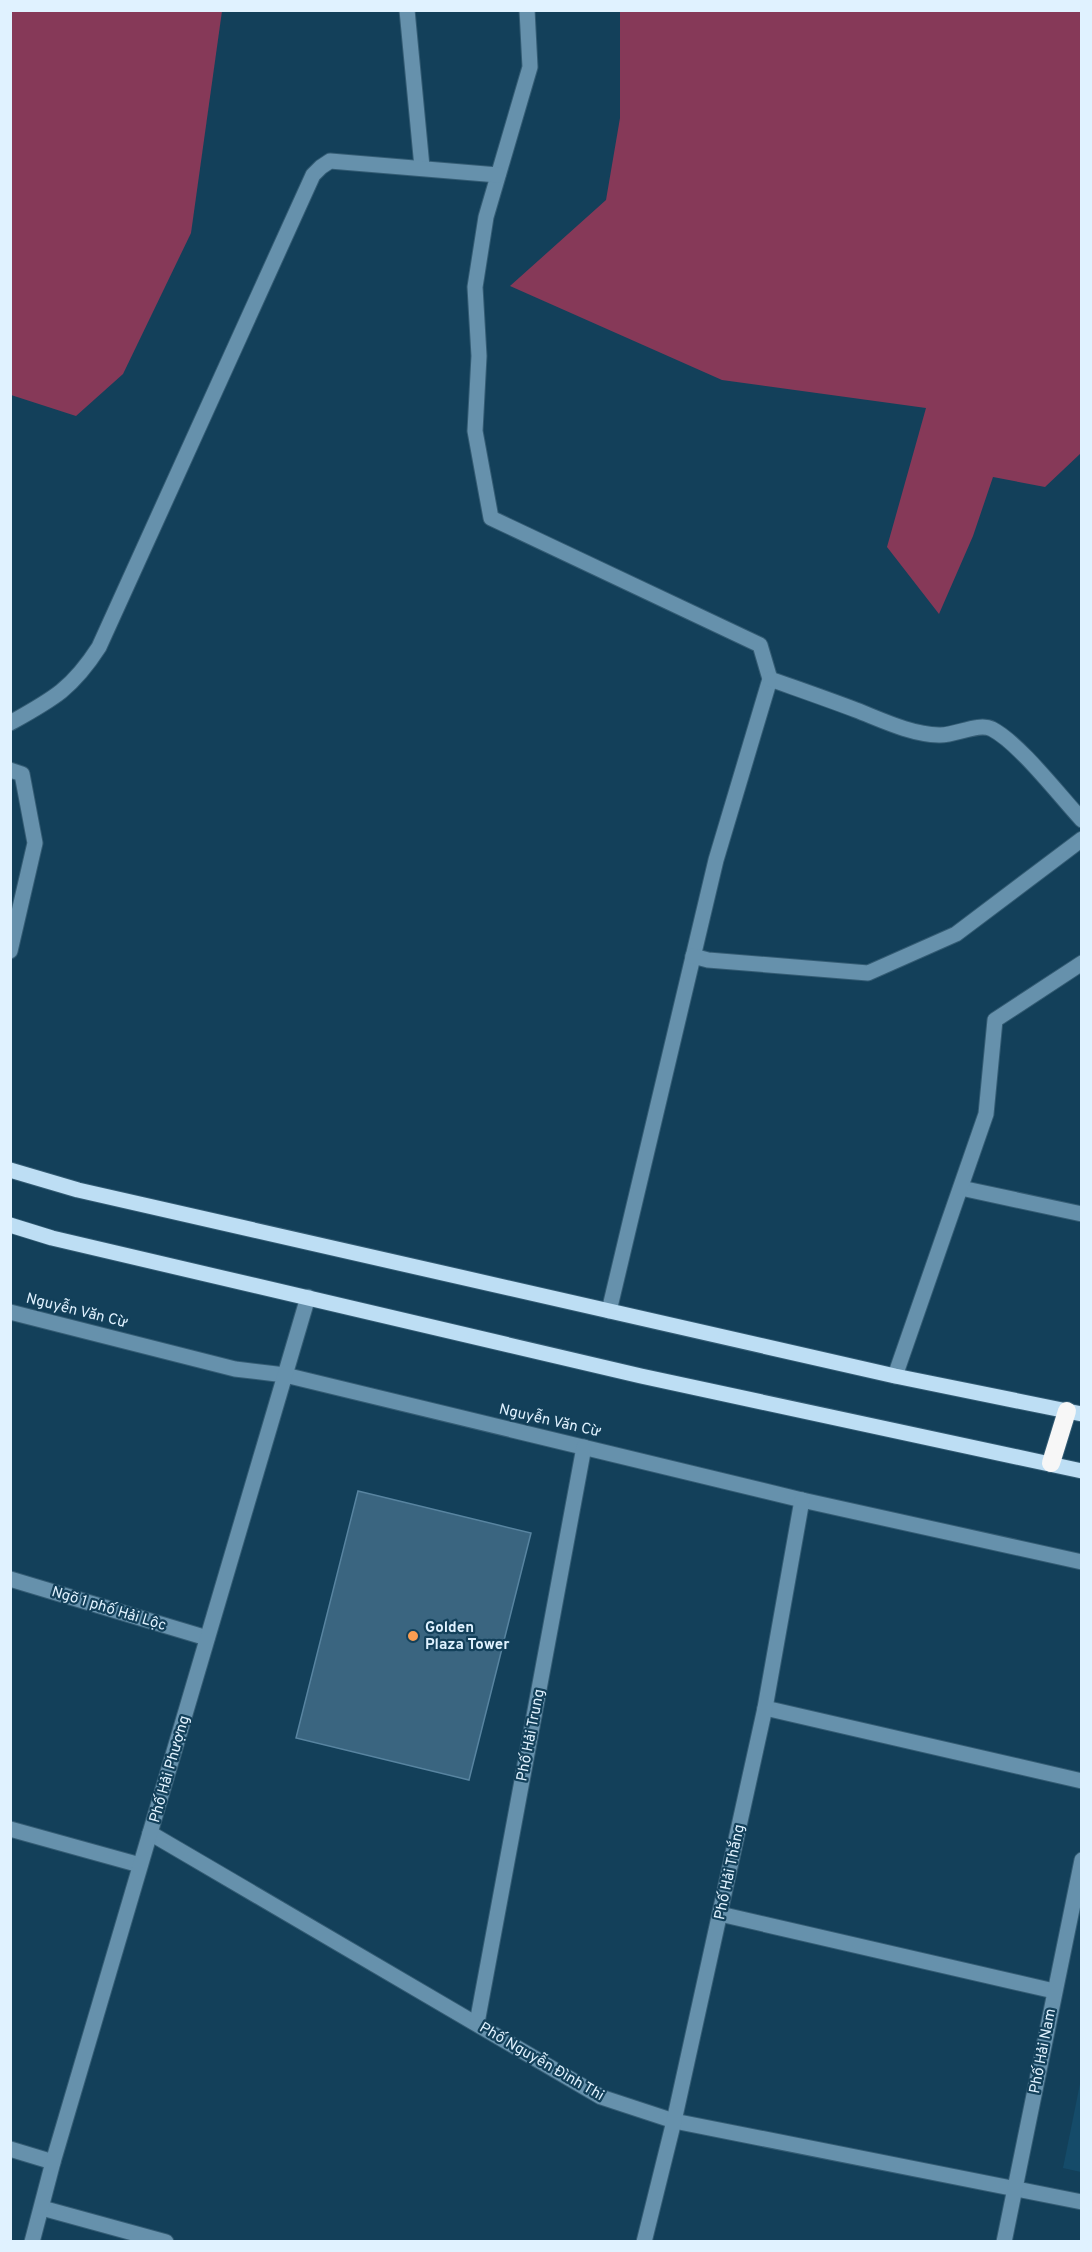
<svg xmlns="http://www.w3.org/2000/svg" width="1092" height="2252" viewBox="0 0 1092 2252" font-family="Overpass,sans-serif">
<rect width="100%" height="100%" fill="#13405a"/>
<polygon fill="#154b69" points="1081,2079 1081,2172 1063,2168"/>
<g fill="#863958">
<polygon points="11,10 222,11 191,233 123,374 76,416 11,395"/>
<polygon points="620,11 1081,11 1081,453 1045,487 993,477 973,536 939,614 887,547 926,408 722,380 510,286 606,200 620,118"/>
</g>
<polygon fill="#3a6580" stroke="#5884a0" stroke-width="1.5" points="358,1491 531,1533 469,1780 296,1738"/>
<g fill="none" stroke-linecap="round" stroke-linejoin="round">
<g stroke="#345c74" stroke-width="17">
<g id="minor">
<polyline points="407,10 422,167"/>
<polyline points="527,10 530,67 486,217 475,287 479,356 475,431 491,518 760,645 770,679 716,860 609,1311"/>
<path d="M770,679C798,689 827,699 856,710C882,720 910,734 939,735C955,736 978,722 992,729C1019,743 1059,795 1082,820"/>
<path d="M10,723C53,699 72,689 99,647L313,175L321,167L330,161L498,175"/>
<polyline points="10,770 22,774 35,843 10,951"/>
<polyline points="693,956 708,960 868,973 956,934 1082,839"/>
<polyline points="961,1188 1082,1214"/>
<polyline points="10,1312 235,1369 285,1375 802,1500 1082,1562"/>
<polyline points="895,1376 986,1114 995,1020 1082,963"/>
<polyline points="10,1579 207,1638"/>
<polyline points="765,1708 1082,1781"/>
<polyline points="10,1829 140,1865"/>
<polyline points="150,1833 601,2097 674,2121 1082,2202"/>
<polyline points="720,1914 1054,1991"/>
<polyline points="477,2023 584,1447"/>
<polyline points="10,2149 53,2162"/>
<polyline points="42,2208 166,2242"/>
<polyline points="32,2242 53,2162 308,1297"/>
<polyline points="644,2242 674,2121 765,1708 802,1500"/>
<polyline points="1004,2242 1082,1860"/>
</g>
</g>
<g stroke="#345c74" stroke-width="17">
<g id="major">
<polyline points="10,1170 78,1190 895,1376 1082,1414"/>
<polyline points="10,1225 52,1238 641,1376 1082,1471"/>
</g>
</g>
<g stroke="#345c74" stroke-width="20">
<polyline id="highway" points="1051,1463 1067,1411"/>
</g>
<use href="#minor" stroke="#6691ac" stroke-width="15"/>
<use href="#major" stroke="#bddef4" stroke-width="15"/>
<use href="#highway" stroke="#f7f7f7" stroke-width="18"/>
</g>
<circle fill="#fb9e52" stroke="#13405a" stroke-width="2" cx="413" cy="1636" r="6"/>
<g text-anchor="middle" stroke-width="4.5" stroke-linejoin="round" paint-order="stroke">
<g font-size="15" fill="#e0f2ff" stroke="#13405a">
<text transform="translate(77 1310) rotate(14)" y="5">Nguyễn Văn Cừ</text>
<text transform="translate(550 1420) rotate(13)" y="5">Nguyễn Văn Cừ</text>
<text transform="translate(109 1608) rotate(17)" y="5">Ngõ 1 phố Hải Lộc</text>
<text transform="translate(530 1735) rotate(-79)" y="5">Phố Hải Trung</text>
<text transform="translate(169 1769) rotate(-74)" y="5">Phố Hải Phượng</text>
<text transform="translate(729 1872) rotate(-78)" y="5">Phố Hải Thắng</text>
<text transform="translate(1042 2051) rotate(-79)" y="5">Phố Hải Nam</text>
<text transform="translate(542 2061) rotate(30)" y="5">Phố Nguyễn Đình Thi</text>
</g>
<g font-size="15" font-weight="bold" fill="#e0f2ff" stroke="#13405a" text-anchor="start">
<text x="425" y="1632">Golden<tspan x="425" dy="17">Plaza Tower</tspan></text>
</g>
</g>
<rect width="1092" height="2252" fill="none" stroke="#e0f2ff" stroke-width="24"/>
</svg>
